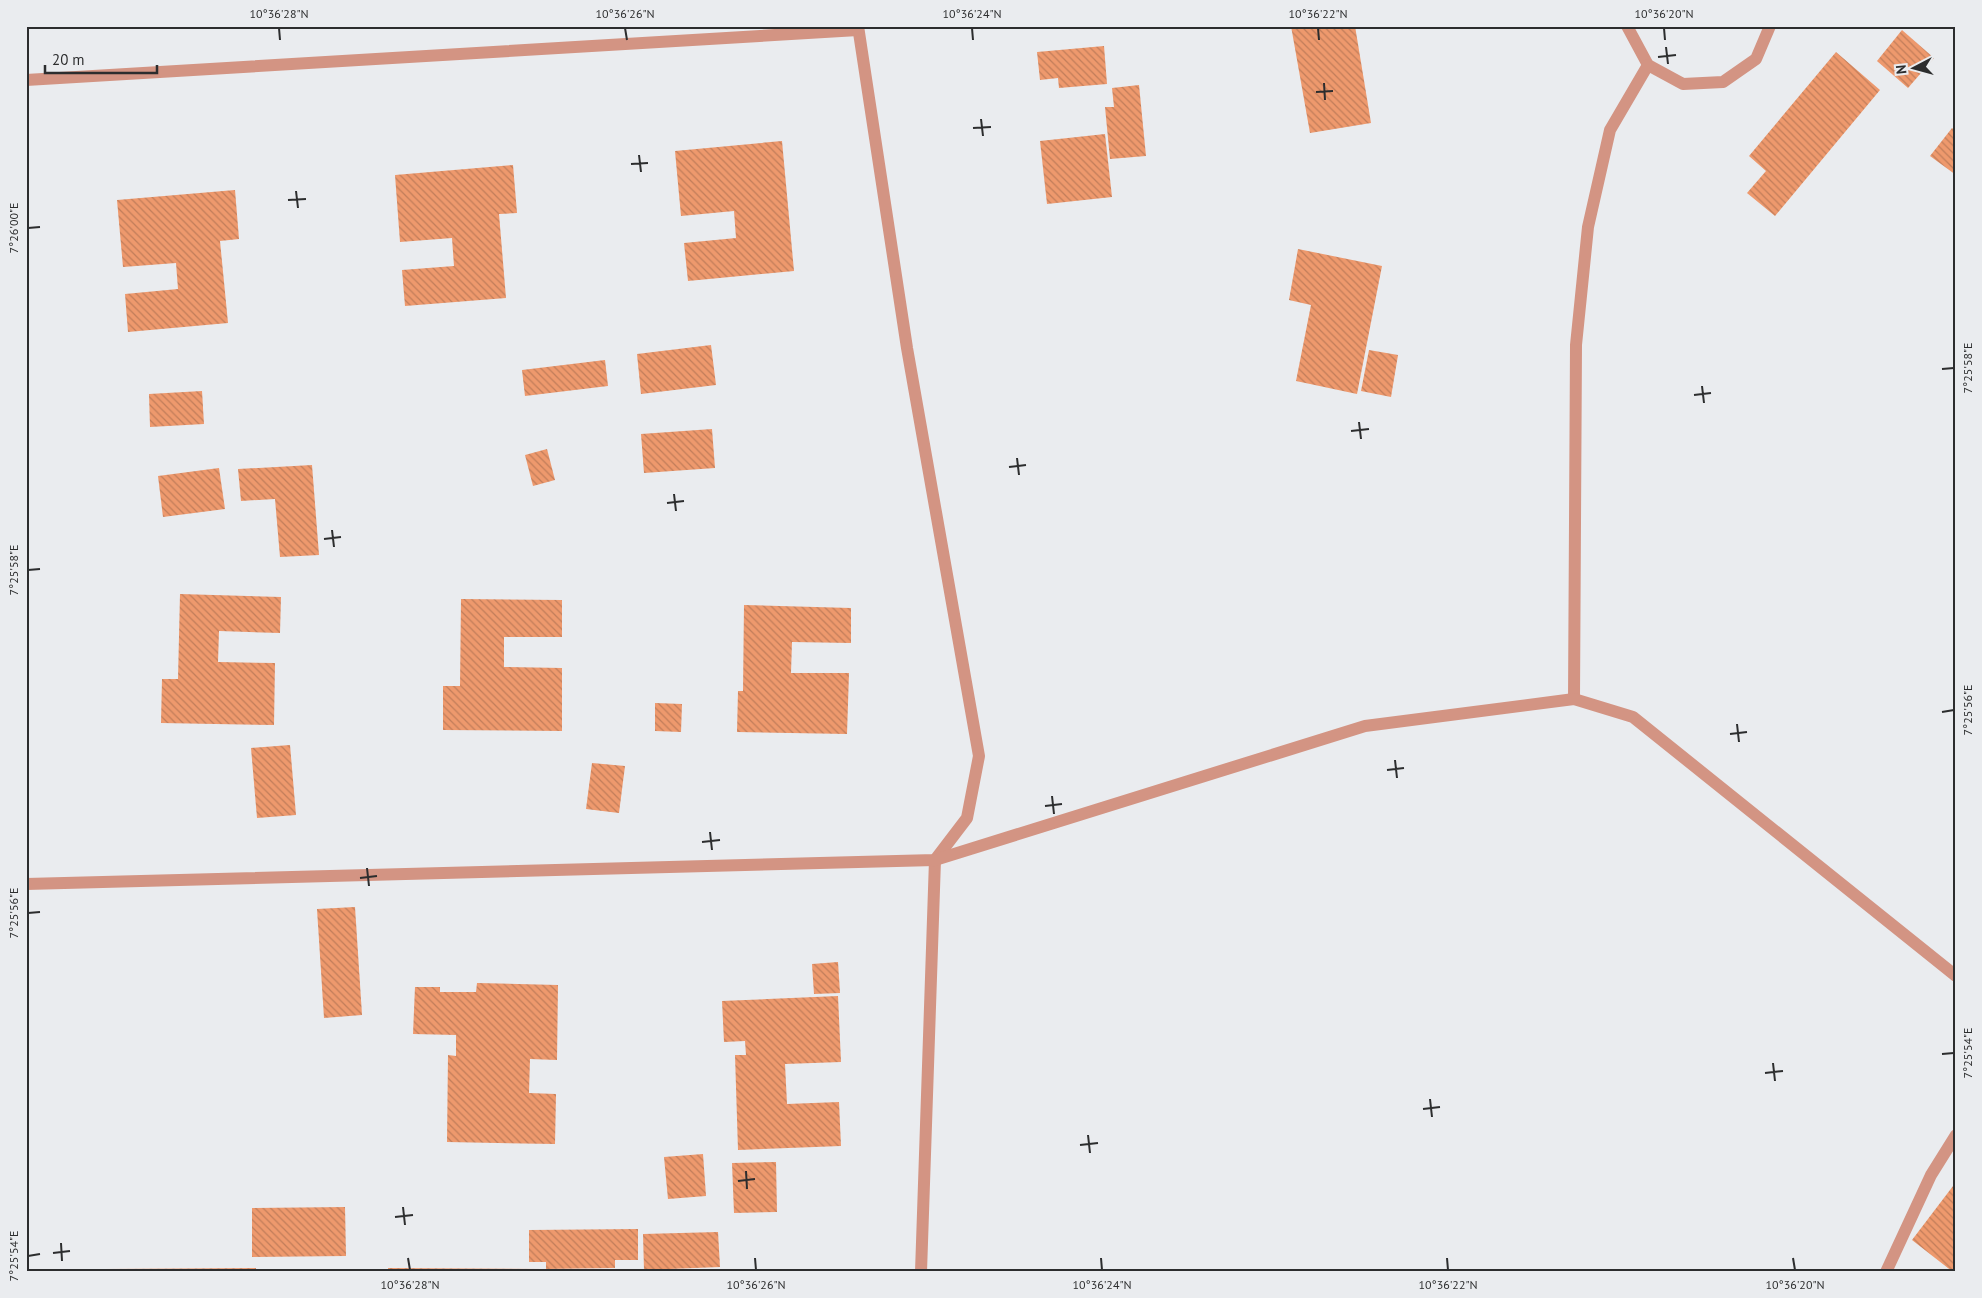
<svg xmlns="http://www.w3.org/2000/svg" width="1982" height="1298" viewBox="0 0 1982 1298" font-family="'PT Sans',sans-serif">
<defs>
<pattern id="building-back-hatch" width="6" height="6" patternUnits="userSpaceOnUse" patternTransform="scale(1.25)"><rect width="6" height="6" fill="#ee996d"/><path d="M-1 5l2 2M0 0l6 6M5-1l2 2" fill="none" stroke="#c17d5a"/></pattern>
</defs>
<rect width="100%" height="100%" fill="#eaecef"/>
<g fill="url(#building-back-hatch)">
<polygon points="1291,26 1355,26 1371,123 1310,133"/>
<polygon points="1902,30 1934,58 1908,88 1877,61"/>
<polygon points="1104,46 1107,84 1059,88 1058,78 1040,80 1037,52"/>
<polygon points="1836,52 1880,90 1775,216 1747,193 1766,171 1749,156"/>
<polygon points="1139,85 1146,156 1110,159 1105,107 1114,107 1112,88"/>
<polygon points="1952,128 1956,131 1956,175 1930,156"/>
<polygon points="1105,134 1112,197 1047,204 1040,141"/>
<polygon points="782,141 794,271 688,281 684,243 736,238 734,211 681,216 675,151"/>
<polygon points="513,165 517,213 499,214 506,298 405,306 402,270 454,266 452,238 400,242 395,175"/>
<polygon points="235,190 239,239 220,241 228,323 128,332 125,294 178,289 176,263 123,267 117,200"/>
<polygon points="1298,249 1382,266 1357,394 1296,381 1311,305 1289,300"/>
<polygon points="711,345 716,385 641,394 637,354"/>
<polygon points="1369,350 1398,355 1391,397 1361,391"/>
<polygon points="605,360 608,386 525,396 522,370"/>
<polygon points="202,391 204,424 150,427 149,394"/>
<polygon points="712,429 715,468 644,473 641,434"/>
<polygon points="547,449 555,480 533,486 525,455"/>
<polygon points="312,465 319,555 280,557 275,499 241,501 238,469"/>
<polygon points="219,468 225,509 163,517 158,476"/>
<polygon points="180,594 281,597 280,633 219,631 218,662 275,663 274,725 161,723 162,679 178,679"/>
<polygon points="461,599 562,600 562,637 504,637 504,667 562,668 562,731 443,730 443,686 460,686"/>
<polygon points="744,605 851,608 851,643 792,642 791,673 849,673 847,734 737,732 738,691 743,691"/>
<polygon points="655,703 682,704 681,732 655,731"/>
<polygon points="290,745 296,815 257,818 251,748"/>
<polygon points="592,763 625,766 619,813 586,809"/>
<polygon points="355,907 362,1015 324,1018 317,909"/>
<polygon points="838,962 840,993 814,994 812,964"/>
<polygon points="477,983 558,985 557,1060 530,1059 529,1093 556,1094 555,1144 447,1142 448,1055 456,1056 456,1035 413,1034 415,987 440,987 440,992 476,992"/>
<polygon points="838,996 841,1062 785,1064 787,1104 839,1102 841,1146 738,1150 735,1055 746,1055 745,1041 724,1042 722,1001"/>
<polygon points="703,1154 706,1196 668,1199 664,1157"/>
<polygon points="776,1162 777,1212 734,1213 732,1163"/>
<polygon points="1953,1186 1956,1188 1956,1272 1953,1272 1912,1240"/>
<polygon points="345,1207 346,1256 252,1257 252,1208"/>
<polygon points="638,1229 638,1260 615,1260 615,1268 546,1269 546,1262 529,1262 529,1230"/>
<polygon points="718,1232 720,1267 644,1270 643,1234"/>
<polygon points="256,1268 256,1272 105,1272 105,1269"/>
<polygon points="388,1268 543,1269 543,1272 388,1272"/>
</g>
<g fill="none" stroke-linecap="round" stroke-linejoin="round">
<g stroke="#d39483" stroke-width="12">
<polyline points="858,26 907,348 979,756 967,818 935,860 921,1272"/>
<polyline points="1627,26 1648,65 1683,84 1723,82 1756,59 1770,26"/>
<polyline points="26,80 858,30"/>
<polyline points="1574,699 1576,345 1588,227 1610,130 1648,65"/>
<polyline points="26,884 935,860 1365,726 1574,699 1633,717 1956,976"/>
<polyline points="1886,1272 1931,1175 1956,1135"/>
</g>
</g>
<path fill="none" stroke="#2c2d2e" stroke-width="2" d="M279,28L280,40M625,28L627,40M972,28L973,40M1318,28L1319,40M1664,28L1665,40M1666,47L1668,64M1658,57L1676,55M1324,83L1325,100M1316,92L1333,91M981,119L983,136M973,128L991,127M639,155L641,172M631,164L648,163M296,191L298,208M288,200L306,199M28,228L40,227M1942,369L1954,368M1702,386L1704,403M1694,395L1711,393M1359,422L1361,439M1351,431L1369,429M1017,458L1019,475M1009,467L1026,465M674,494L676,511M667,503L684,501M332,530L334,547M324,539L341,537M28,570L40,569M1942,712L1954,710M1737,724L1739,742M1730,734L1747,732M1395,760L1397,778M1387,770L1404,768M1052,796L1054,814M1045,806L1062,804M710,832L712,850M702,842L720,840M367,868L369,886M360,878L377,876M28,913L40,912M1942,1054L1954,1053M1773,1063L1775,1081M1765,1073L1783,1071M1430,1099L1432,1117M1423,1109L1440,1107M1088,1135L1090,1153M1080,1145L1098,1143M746,1171L747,1189M738,1181L755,1179M403,1207L405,1225M395,1217L413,1215M61,1243L62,1261M53,1253L70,1251M28,1256L40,1254M408,1258L410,1270M755,1258L756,1270M1101,1258L1102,1270M1447,1258L1448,1270M1793,1258L1795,1270"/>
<rect width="1982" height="1298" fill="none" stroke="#eaecef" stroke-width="55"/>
<g transform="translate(1914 68) rotate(264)" stroke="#eaecef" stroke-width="4" paint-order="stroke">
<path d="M0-4L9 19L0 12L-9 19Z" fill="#2c2d2e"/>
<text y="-8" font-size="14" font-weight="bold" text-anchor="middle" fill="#2c2d2e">N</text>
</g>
<path d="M45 65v8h112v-8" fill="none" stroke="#2c2d2e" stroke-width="2.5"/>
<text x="52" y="65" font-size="15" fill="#2c2d2e" stroke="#eaecef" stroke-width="4" paint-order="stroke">20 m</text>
<rect x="28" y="28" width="1926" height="1242" fill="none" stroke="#2c2d2e" stroke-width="2"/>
<g font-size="12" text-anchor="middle" fill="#2c2d2e">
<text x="279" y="18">10°36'28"N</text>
<text x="625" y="18">10°36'26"N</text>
<text x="972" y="18">10°36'24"N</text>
<text x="1318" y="18">10°36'22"N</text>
<text x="1664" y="18">10°36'20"N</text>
<text transform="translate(14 228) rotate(-90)" y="4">7°26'00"E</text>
<text transform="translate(1968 368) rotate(-90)" y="4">7°25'58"E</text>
<text transform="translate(14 570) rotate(-90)" y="4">7°25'58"E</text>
<text transform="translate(1968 710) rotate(-90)" y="4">7°25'56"E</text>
<text transform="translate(14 913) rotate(-90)" y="4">7°25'56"E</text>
<text transform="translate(1968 1053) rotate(-90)" y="4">7°25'54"E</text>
<text transform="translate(14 1256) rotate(-90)" y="4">7°25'54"E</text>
<text x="410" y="1289">10°36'28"N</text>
<text x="756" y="1289">10°36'26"N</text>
<text x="1102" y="1289">10°36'24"N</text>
<text x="1448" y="1289">10°36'22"N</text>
<text x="1795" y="1289">10°36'20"N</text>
</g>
</svg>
